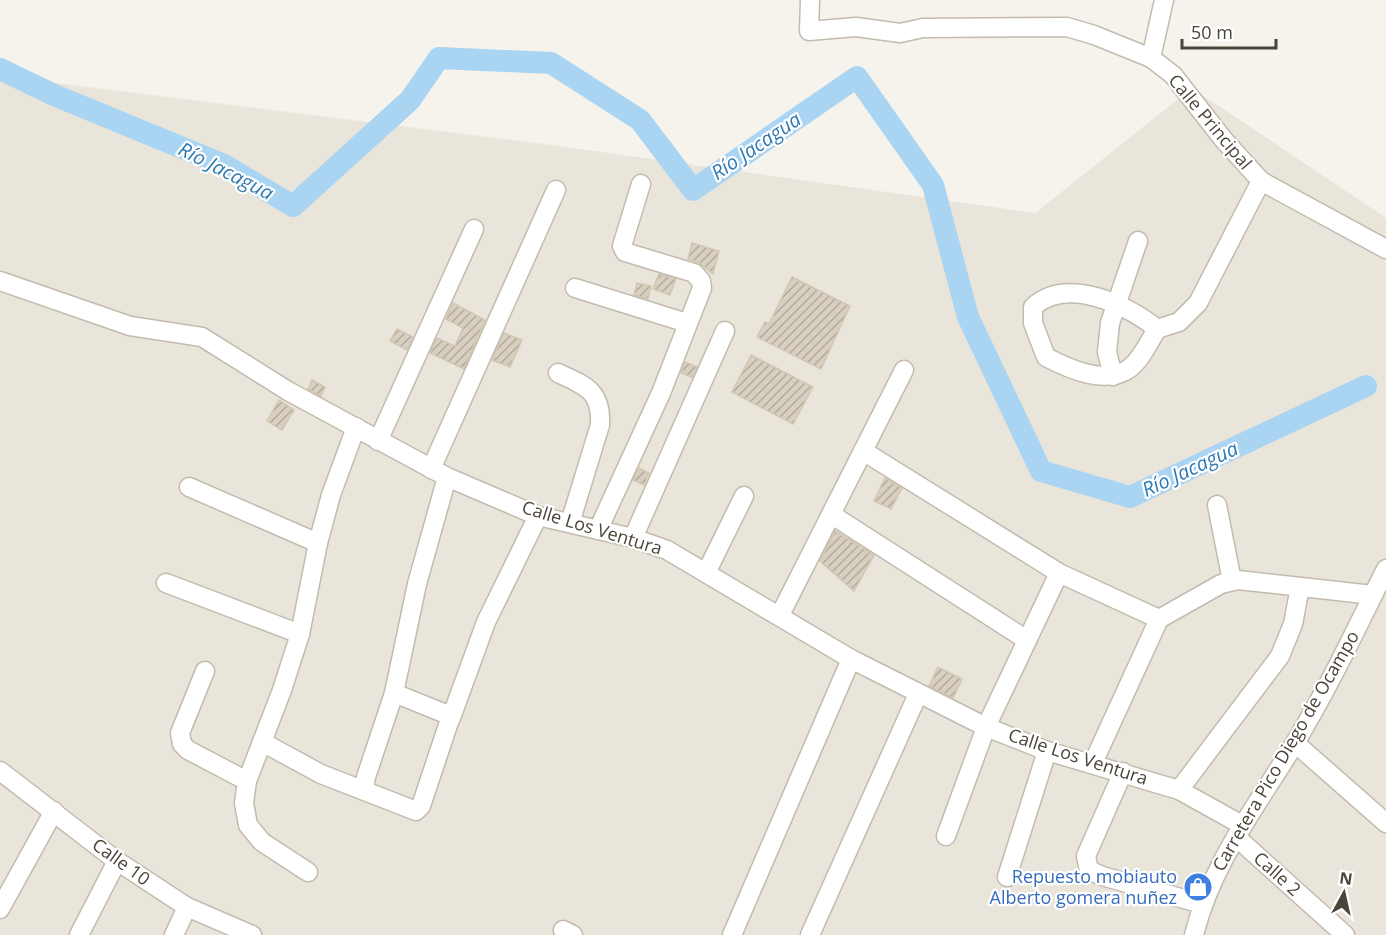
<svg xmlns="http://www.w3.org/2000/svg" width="1386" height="935" viewBox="0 0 1386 935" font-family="'Open Sans',sans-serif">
<defs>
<pattern id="building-hatch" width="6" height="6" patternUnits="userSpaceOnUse" patternTransform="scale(1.5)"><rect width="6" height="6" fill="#d8cfc1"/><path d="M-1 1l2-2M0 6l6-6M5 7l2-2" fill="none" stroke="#b1aa9e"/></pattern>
</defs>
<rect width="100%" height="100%" fill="#f6f3ec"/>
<polygon fill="#eae5da" points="0,76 552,145 1035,213 1192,88 1386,218 1386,935 0,935"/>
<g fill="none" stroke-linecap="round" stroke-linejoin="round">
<polyline stroke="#a9d4f2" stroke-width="22" points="0,69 54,95 224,165 293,206 410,100 439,58 551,63 640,120 693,190 857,77 933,185 968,317 1041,471 1130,497 1366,386"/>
</g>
<g fill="url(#building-hatch)" stroke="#d3c7b4" stroke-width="1.5">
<polygon points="692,243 719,251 713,274 698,262 688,259"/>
<polygon points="659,274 676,279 670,295 653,289"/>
<polygon points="792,277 850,306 821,369 757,337 765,322 769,324"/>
<polygon points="637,283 651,286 648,299 634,295"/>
<polygon points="453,303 485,320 464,369 430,353 437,338 455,346 463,328 446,319"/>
<polygon points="397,329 413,337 407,350 390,341"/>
<polygon points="504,333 522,340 510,367 492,360"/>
<polygon points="751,355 813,387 793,424 732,392"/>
<polygon points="685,362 697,367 692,377 681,373"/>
<polygon points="312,380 325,387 321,396 308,389"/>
<polygon points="279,400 294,410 282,430 267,421"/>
<polygon points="639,468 649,473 644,485 633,480"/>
<polygon points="885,478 902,488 891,509 874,501"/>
<polygon points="835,531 874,555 854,591 820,561"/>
<polygon points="938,667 962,679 953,698 929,686"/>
</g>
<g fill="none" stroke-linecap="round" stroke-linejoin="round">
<g stroke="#c2bbae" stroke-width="21">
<g id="minor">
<polyline points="810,0 809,31 856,27 900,33 923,28 1067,27 1094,35 1151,58 1173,75 1223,139 1261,181 1386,249"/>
<polyline points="1151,58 1164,0"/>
<polyline points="0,281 130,326 202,337 288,391 447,477 538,516 633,538 667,550 851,659 986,727 1047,751 1179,790 1242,825"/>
<polyline points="575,288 687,323"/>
<path d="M1157,329C1149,342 1142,358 1130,368C1106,386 1069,369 1046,357L1033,323V307C1066,276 1127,304 1157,329L1179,322L1198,303L1261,181"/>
<path d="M558,373C586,386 602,391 600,425L570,523"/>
<polyline points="1113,376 1107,352 1110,323 1138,241"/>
<polyline points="378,441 474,229"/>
<polyline points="863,451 1059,573 1159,619"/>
<polyline points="431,469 556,190"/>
<polyline points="189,487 318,543"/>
<polyline points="1217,505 1232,581"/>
<polyline points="832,515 1027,640"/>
<polyline points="598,530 661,393 702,288 701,281 694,273 625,252 622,246 641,184"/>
<polyline points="633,538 725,331"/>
<polyline points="707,571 744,496"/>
<polyline points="166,583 300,634"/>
<polyline points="780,615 904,370"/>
<polyline points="205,671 180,733 182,744 188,750 247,781"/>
<polyline points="451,718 486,622 538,516"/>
<polyline points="262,742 321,774 416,811 421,806 451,716 394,693"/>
<polyline points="1295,743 1386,823"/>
<polyline points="1093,763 1159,619 1221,584 1238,580 1373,595"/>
<polyline points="0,771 117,861 187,907 252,935"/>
<polyline points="1123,772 1086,856 1089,870 1102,876 1202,904"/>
<polyline points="364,790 366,777 394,693 417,584 447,477"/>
<polyline points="1179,790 1280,656 1293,624 1300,587"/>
<polyline points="946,836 986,727 1059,573"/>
<polyline points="1236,837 1345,935"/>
<polyline points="308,872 262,842 248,825 244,803 247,781 282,690 300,634 318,543 331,495 356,427"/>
<polyline points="1007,877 1047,751"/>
<polyline points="0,909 54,811"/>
<polyline points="563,930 573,935"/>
<polyline points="79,935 117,861"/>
<polyline points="174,935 187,907"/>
<polyline points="732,935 851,659"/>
<polyline points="810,935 918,694"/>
<path d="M1194,935C1212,862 1257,806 1295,743C1329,687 1357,627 1386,569"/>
</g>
</g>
<use href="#minor" stroke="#fff" stroke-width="18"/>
</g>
<defs>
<g id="shop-disc" transform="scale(1.5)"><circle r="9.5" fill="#3f7fe0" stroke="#fff"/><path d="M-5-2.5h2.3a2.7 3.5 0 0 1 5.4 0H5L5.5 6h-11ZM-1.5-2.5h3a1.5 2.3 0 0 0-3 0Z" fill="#fff"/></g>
</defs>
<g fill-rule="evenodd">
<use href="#shop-disc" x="1198" y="887"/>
</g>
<g text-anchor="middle" stroke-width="4.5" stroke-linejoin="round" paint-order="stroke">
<g font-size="18" fill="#4b4439" stroke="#fff">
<text transform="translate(1210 122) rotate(50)" y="6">Calle Principal</text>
<text transform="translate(592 528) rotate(17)" y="6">Calle Los Ventura</text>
<text transform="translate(1286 751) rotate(-60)" y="6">Carretera Pico Diego de Ocampo</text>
<text transform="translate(1078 757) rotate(18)" y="6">Calle Los Ventura</text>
<text transform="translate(121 862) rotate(36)" y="6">Calle 10</text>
<text transform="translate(1277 874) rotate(42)" y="6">Calle 2</text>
</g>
<g font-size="18" fill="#366cbe" stroke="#fff" text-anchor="end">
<text x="1177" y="883">Repuesto mobiauto<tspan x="1177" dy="21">Alberto gomera nuñez</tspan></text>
</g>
<g font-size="20" font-style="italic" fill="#2e7ab2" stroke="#fff">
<text transform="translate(756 146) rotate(-34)" y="7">Río Jacagua</text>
<text transform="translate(226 171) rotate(27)" y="7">Río Jacagua</text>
<text transform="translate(1190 469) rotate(-25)" y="7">Río Jacagua</text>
</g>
</g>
<g transform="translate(1344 893) rotate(8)" stroke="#ffffff" stroke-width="4.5" paint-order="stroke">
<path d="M0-4.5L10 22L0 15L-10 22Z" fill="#4b4439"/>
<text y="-9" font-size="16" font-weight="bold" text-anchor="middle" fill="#4b4439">N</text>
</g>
<path d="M1182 39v9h94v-9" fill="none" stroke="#4b4439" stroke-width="3"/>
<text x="1191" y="39" font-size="18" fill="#4b4439" stroke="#ffffff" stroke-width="4.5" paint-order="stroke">50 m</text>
</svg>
